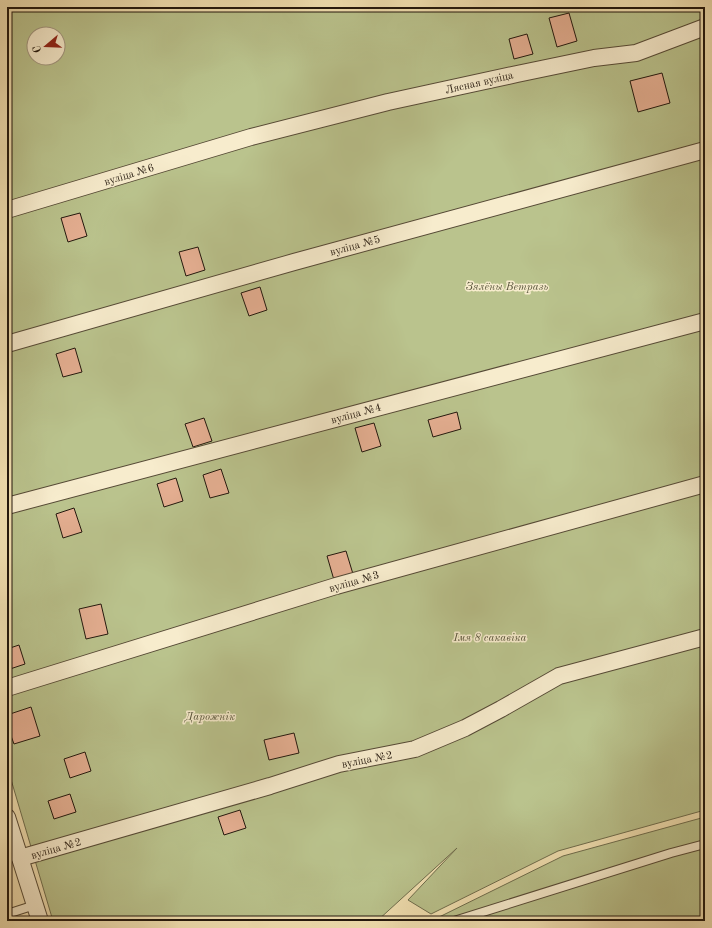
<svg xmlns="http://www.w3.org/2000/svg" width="712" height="928" viewBox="0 0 712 928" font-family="'Old Standard TT',serif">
<rect width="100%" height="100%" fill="#f2e1b2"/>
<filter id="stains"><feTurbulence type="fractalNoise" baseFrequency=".005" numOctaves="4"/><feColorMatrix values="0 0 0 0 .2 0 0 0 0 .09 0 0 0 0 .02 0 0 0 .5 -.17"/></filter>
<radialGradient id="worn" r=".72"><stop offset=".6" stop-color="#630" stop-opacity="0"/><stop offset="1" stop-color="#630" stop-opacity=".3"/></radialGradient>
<g fill="#bac38d" stroke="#6e6d4d" fill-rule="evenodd">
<path d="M7,7H705V810L558,851L431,914L408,900L457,848L377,921H53L7,766ZM34,34H58V58H34Z"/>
<polygon points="705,817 705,921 431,921 563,856"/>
</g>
<g fill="#e5af92" stroke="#22170d">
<polygon points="569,13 577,41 557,47 549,18"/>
<polygon points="527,34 533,54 514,59 509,39"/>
<polygon points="662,73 670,103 638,112 630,81"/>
<polygon points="80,213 87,236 68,242 61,218"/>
<polygon points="198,247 205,270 186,276 179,252"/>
<polygon points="260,287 267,310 249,316 241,293"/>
<polygon points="75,348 82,372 63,377 56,354"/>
<polygon points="457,412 461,429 433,437 428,420"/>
<polygon points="204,418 212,441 193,447 185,424"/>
<polygon points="374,423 381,446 362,452 355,428"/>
<polygon points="221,469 229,493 210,498 203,475"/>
<polygon points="176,478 183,501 164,507 157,484"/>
<polygon points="74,508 82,532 63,538 56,514"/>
<polygon points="346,551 353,574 334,580 327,556"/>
<polygon points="101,604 108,634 86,639 79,609"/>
<polygon points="19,645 25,664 7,670 7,649"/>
<polygon points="31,707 40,736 14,744 7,725 7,715"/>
<polygon points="294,733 299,753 269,760 264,740"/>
<polygon points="85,752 91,771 70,778 64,759"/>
<polygon points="70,794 76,812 54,819 48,801"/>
<polygon points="240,810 246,828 224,835 218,817"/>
</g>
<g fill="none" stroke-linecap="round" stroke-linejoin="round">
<g stroke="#564a36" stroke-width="10">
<g id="service">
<polyline points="7,914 35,905"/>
<polyline points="454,921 671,853 705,844"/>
</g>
</g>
<g stroke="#564a36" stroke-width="18">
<g id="minor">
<polyline points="7,210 251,137 388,102 517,74 594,58 636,53 705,27"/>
<polyline points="7,344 294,262 705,150"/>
<polyline points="7,506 705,321"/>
<polyline points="7,688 336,586 705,484"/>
<polyline points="7,817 40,921"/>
<polyline points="20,858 270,786 339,764 415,749 465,728 501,709 559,676 705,637"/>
</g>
</g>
<use href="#service" stroke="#f7eccd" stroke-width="8"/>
<use href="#minor" stroke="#f7eccd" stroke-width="16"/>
</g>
<g text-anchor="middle" stroke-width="3" stroke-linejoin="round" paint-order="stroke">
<g font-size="11" fill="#22170d" stroke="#f7eccd">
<text transform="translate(479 82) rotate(-13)" y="4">Лясная вуліца</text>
<text transform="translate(129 174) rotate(-17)" y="4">вуліца №6</text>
<text transform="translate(355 245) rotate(-15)" y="4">вуліца №5</text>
<text transform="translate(356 413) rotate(-15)" y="4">вуліца №4</text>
<text transform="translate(354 581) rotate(-16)" y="4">вуліца №3</text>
<text transform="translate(367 759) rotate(-11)" y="4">вуліца №2</text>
<text transform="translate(56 848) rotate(-16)" y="4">вуліца №2</text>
</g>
<g font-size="11" font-style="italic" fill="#57533a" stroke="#f7eccd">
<text x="507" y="290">Зялёны Ветразь</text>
<text x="490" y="641">Імя 8 сакавіка</text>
<text x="210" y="720">Дарожнік</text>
</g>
</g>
<rect width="712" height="928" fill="none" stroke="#f2e1b2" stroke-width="24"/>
<rect x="8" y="8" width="696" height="912" fill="none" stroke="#22170d" stroke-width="2"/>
<rect x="12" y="12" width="688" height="904" fill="none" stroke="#22170d"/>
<g transform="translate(46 46) rotate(251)"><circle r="19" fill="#f7eccd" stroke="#a29780"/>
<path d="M0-3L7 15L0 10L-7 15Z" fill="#8f2418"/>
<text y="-6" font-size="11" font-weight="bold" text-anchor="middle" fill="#22170d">С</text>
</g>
<rect width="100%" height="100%" filter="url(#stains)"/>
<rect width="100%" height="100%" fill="url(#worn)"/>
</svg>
